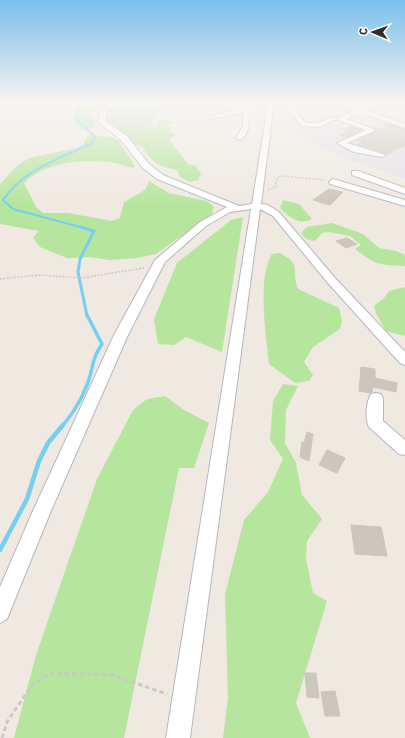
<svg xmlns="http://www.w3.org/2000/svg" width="405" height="738" viewBox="0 0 405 738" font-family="'IBM Plex Sans',sans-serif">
<rect width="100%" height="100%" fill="#efe9e1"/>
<polygon fill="#e3e1e8" points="311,111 318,114 325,112 337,114 347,111 405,129 405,178 348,159 317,144 302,135 290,124 286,115"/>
<g fill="#b6e59e">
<polygon points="82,103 102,103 102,104 100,109 90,113 93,116 95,125 91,129 81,129 74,120 76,109"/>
<path d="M140,103L161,105L148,128L156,127L158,120L163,119L173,122L165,125L172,128L170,132L176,134L169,140L188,164L196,166L201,174L198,180L189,182L180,177L177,170C158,166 152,163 142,146L132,144L113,124Z"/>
<path d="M93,135L112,137L119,141L135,166L133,168C127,167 121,164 115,163C85,158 46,161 24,183L36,207L43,213H68L112,221L120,218L124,202L145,190L149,181L169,193L207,201L214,207L212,214L156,254L137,258L109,260L90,257L67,258L40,247L33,238L39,231L0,224V184L18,165L29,158L77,148L84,144V141L88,136Z"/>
<path d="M283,200L299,204L312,219C298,226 290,217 280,208Z"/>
<polygon points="243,217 222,352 186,337 174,345 158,344 154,319 177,263 231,220"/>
<path d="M332,223L363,234L379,248L396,251L405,255V266C378,265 376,265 355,249L361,245L350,236L329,232L322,233L315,241L306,239L301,233L307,227Z"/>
<path d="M280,253C303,266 290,267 298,289L339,308L342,320L340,329L313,347L304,362L313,375L309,381L295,383L269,364C266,337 257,277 272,254Z"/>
<polygon points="405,287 405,336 386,331 376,313 374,306 384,298 389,291"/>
<polygon points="283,384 298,386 286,410 285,443 296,463 302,495 322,519 307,541 306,559 313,593 327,601 296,703 310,738 223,738 228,697 225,594 244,520 268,492 283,459 270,440 273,401"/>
<polygon points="165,396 184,410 209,423 194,468 179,468 124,738 14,738 36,655 97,479 133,410 147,399"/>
</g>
<path fill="#c8d9b8" d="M117,103H189L167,109L152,120L153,126C137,132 119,127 104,121V115Z"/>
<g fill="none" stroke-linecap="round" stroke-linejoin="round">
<g stroke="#75cff0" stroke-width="2">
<path d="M84,103L74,114L77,120L95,137L92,143C60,159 24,169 3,200L13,209L84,228"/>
<polyline points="311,108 328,103"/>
</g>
<polyline stroke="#75cff0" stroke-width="3" points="80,227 94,231 80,259 78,272 87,316"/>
<path stroke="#75cff0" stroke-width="3.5" d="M62,426C74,413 85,393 90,376C94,361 93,358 102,344L87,315"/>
<polyline stroke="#75cff0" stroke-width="4.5" points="0,550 27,499 39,461 48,443 63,425"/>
</g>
<g fill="#cbc7bf" stroke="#cbc5ba">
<polygon points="386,123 405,129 405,145 387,154 357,145 363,142 357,140 377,131 373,127 383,130"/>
<polygon points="351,126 362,130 347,137 340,135 349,132 343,130"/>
<polygon points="329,189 343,192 330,205 313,200"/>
<polygon points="347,238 357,244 346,248 336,241"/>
<polygon points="361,367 375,369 375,378 397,383 396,392 373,387 372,392 370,393 359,391"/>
<polygon points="307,432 313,434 309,461 300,457 302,442 304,443"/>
<polygon points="327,450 345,458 337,473 319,465"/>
<polygon points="351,525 381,527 387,556 355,554"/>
<polygon points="305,673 316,673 319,698 307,697"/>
<polygon points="335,691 340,716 325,716 321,692"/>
</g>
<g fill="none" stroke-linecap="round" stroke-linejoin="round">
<g stroke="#b4b7c1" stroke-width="2">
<g id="minor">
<path d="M110,103H116L106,112L105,121L127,136L149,164L163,175L239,206L252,204L268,105L249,111C249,121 250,135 240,140L236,138L243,126V113L210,119L207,117L263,103H274L261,204L268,205L279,212L335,278L405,352V365L400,363L327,282L273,216L260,209L190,738H166L251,209L230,212L206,226L165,262L128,335L50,513L7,619L0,623V587L32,513L114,335L155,260L200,222L227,207L157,179L143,168L121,140L98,122L100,111Z"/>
<polygon points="283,103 289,103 306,123 318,123 333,117 336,119 319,127 302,126"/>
<polygon points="336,103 344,103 353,106 381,103 405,103 405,105 359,108 405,124 405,128 361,113 346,119 376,130 347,143 386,155 382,157 354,152 337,143 366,130 338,120 338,118 355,111"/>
<polygon points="352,171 358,171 405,188 405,194 352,175"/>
<polygon points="333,179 405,200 405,206 330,184 329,182"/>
<path d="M376,393L381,394L383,398V421L405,440V455L399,454L369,427C365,420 366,402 371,394Z"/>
</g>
</g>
<g stroke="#c9c9c9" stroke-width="1.5" stroke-dasharray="2 1.5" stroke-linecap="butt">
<polyline points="268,190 275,187 277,179 280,176 324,180"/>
<polyline points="0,279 39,275 81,278 144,268"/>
</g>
<polyline stroke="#c9c9c9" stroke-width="3" stroke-dasharray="4.5 3" stroke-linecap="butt" points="2,738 7,722 32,685 51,673 112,675 167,694"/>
<use href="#minor" fill="#fff" fill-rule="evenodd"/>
</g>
<linearGradient id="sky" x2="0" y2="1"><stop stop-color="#7abfeb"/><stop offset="0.5" stop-color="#f8f5f2"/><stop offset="1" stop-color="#f8f5f2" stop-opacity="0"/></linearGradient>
<rect width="405" height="206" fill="url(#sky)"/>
<g transform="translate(373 32) rotate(272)" stroke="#ffffff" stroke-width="3" paint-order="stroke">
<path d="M0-3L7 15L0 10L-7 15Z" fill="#2e2e2e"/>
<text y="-6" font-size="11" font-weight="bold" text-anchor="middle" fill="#2e2e2e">С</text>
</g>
</svg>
